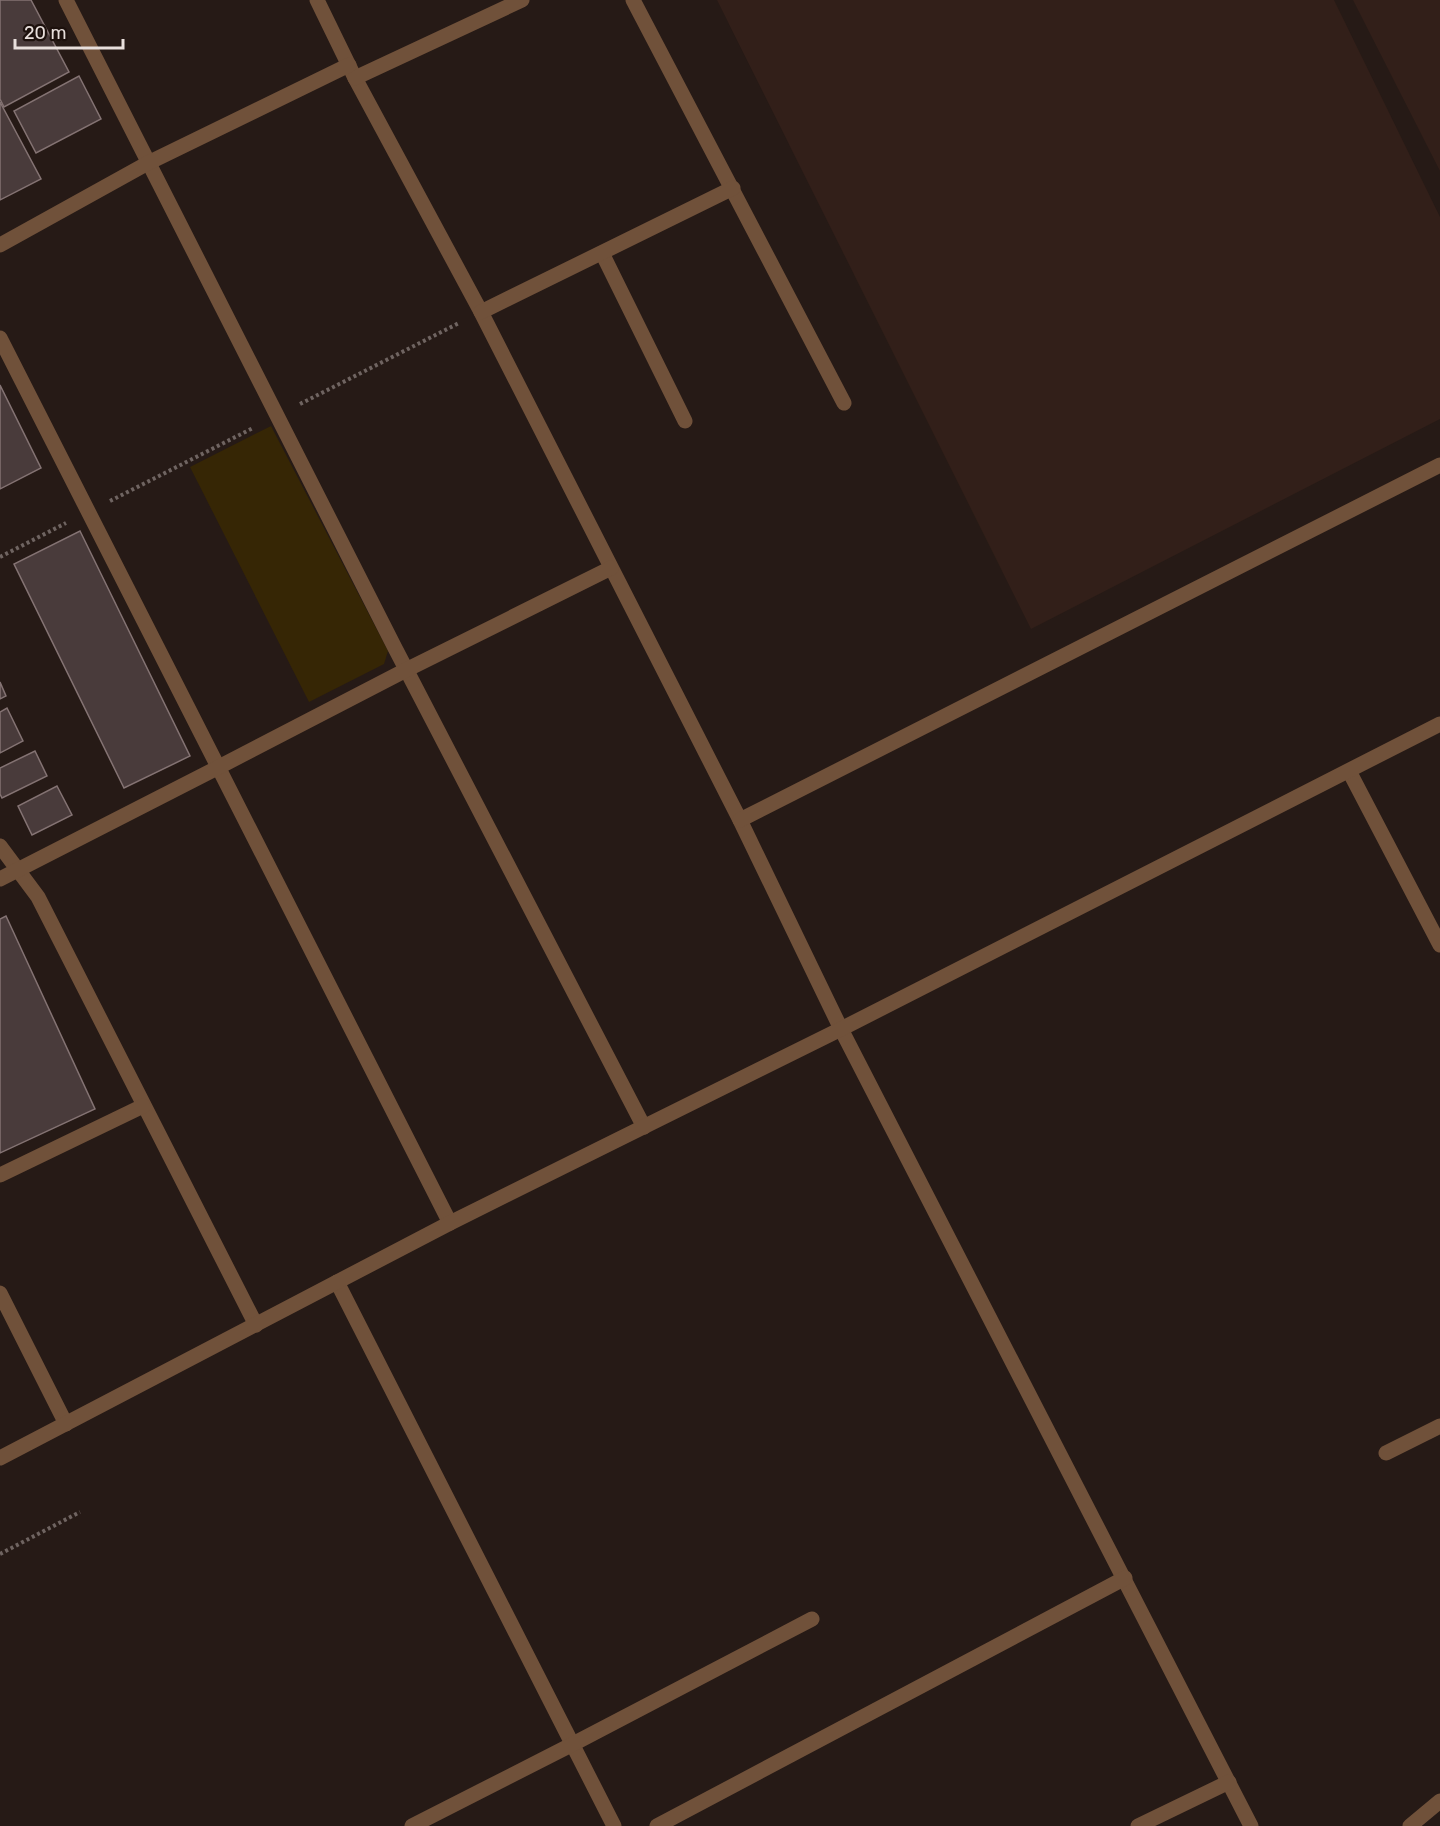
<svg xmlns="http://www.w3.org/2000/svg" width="1440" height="1826" viewBox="0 0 1440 1826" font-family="Rubik,sans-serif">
<rect width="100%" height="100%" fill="#261a16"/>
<g fill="#321f19">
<polygon points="717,0 1334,0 1440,217 1440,419 1031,629"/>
<polygon points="1353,0 1440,0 1440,171"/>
</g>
<polygon fill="#362605" points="271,426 388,651 384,664 309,702 190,467"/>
<g fill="#493b3b" stroke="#847373" stroke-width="1.5">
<polygon points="0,0 31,0 69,72 4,107 0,99"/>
<polygon points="79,76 101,119 36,153 14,111"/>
<polygon points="0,102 41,179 0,200"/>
<polygon points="0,385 41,468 0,489"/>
<polygon points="80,531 190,756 124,788 14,564"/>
<polygon points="0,682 6,696 0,699"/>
<polygon points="7,708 23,741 0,753 0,712"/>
<polygon points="35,751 47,776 2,798 0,794 0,768"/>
<polygon points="57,786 72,815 32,835 18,806"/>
<polygon points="6,916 95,1109 0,1153 0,919"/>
</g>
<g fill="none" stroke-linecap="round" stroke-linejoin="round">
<g stroke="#6f6461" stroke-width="4" stroke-dasharray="3 3" stroke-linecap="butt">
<polyline points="300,404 459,323"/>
<polyline points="110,501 253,428"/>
<polyline points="0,557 66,523"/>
<polyline points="0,1554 80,1512"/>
</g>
<g stroke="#70513a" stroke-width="15">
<polyline points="66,0 395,648 644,1127"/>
<polyline points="317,0 355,78 481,312 740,820 841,1029 1251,1826"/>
<polyline points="633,0 844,403"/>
<polyline points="355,78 522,0"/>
<polyline points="0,245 148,163 349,65"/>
<polyline points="602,253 685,421"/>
<polyline points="481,312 733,188"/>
<polyline points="0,338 450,1223"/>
<polyline points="1349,771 1440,945"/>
<polyline points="740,820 1440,465"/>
<polyline points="0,846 38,897 256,1325"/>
<polyline points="0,879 217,768 406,670 611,568"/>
<polyline points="0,1175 143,1106"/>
<polyline points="337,1282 614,1826"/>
<polyline points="0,1293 66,1424"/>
<polyline points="1386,1453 1440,1426"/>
<polyline points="0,1458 450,1223 841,1029 1440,724"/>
<polyline points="412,1826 573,1744 812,1619"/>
<polyline points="657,1826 1125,1578"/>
<polyline points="1138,1826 1229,1782"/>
<polyline points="1410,1826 1440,1801"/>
</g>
</g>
<path d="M15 39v9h108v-9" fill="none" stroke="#e8dfdc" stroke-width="3"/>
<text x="24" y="39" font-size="18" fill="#e8dfdc" stroke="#1d110d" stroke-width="4.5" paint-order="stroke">20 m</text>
</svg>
